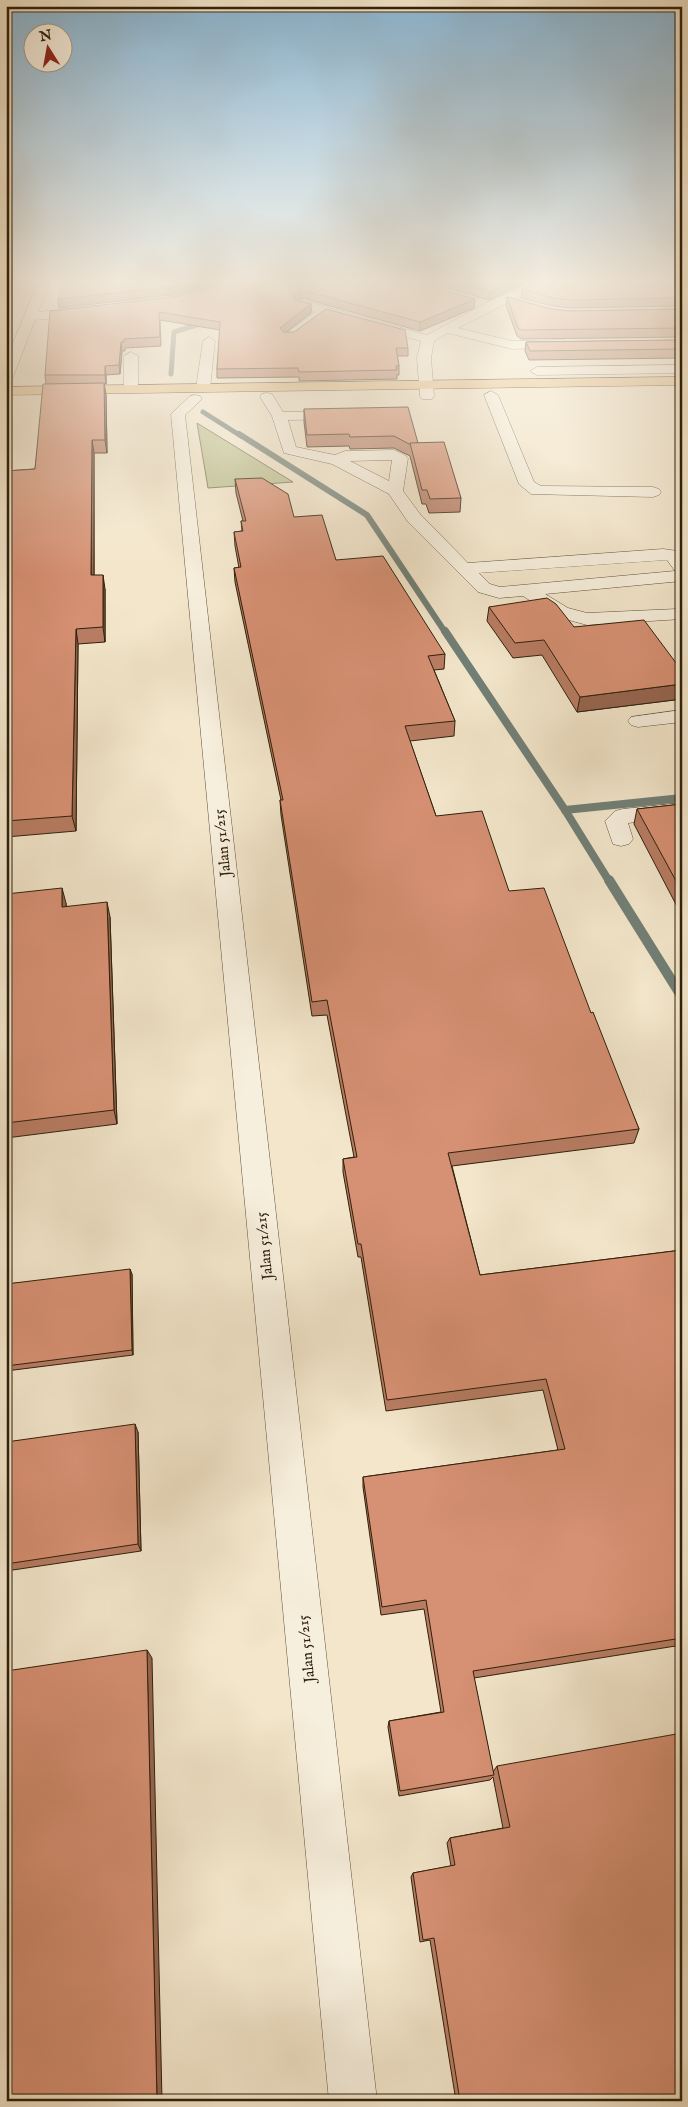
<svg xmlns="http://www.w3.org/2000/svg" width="688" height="2107" viewBox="0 0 688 2107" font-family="'IM FELL English',serif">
<rect width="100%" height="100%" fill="#f3e6cb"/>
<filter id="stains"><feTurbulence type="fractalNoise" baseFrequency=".004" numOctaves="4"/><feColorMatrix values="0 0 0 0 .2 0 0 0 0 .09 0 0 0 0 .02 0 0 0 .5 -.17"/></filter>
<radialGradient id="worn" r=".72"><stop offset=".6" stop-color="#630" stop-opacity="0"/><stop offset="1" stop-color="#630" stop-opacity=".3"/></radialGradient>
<polygon fill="#c0c394" stroke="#787250" points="197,423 293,482 208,488"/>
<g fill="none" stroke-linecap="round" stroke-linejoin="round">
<g stroke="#717f76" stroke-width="5">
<polyline points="171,374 174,332 206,322"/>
<polyline points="203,412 241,436"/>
</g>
<polyline stroke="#717f76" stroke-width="6" points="239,434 367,515 445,632"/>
<g stroke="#717f76" stroke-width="8">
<polyline points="445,631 565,810 609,881"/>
<polyline points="565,810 682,798"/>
</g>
<polyline stroke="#717f76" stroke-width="10" points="609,880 682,997"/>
<g stroke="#60523b" stroke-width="1">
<g id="minor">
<polygon points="39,280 51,280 38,312 86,307 92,311 86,315 35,320 13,377 6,381 6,360"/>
<polygon points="537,280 553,280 458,328 512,341 563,340 570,344 568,347 512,349 448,333 434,341 431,358 434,396 432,399 422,399 420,396 417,358 421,341 326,315 293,339 283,339 282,336 315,312 297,307 295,304 301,300 427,335 486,303"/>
<polygon points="209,337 215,341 210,388 203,392 196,388 203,341"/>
<polygon points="131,352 138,356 138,389 131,393 124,389 124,356"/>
<polygon points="682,365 682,373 537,375 530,371 537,367"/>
<polygon points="491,391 498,395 534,482 541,486 653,487 659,489 661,492 659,495 653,497 531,494 519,484 484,395"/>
<path d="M267,393L272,394L283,412L340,411L345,412L347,415L345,418L340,419L288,420L296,447L335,455L345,451L394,450L405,455L408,458L403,491L420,514L468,563L663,549L678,551L682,556V581L545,594L568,608L587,613L677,609L682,611V619L587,625L554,616L523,596L499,598L478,592L408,522L389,494L332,464L284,453L272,416L260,397L262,394ZM392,460L389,481L350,461L391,460ZM667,560L675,571L500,587L490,584L479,573Z"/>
<polygon points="195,395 200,396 202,399 185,415 377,2101 329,2101 171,414 190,396"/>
<polygon points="682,710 682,722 638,727 631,725 628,721 631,717"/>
<polygon points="682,803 682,817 628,823 633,839 629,844 621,846 613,844 605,821 615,811 623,809"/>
</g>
</g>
<g stroke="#2f200b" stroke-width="1">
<polygon id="major" points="682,377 682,385 6,395 6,387"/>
</g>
<use href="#minor" fill="#f7efdd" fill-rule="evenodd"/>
<use href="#major" fill="#eac386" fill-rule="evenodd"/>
</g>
<g fill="#b87c63" stroke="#2f200b">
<polygon points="232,280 475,299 474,308 420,331 302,298 297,301 311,304 311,313 286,332 408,348 408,356 397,356 399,366 399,375 397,375 397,379 299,381 299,377 217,378 217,369 220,330 160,320 161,346 125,348 125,351 122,351 120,374 106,375 106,384 104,384 106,395 107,453 94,453 94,575 105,589 105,642 78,644 76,831 6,837 6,471 35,469 46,384 45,375 180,296"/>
<polygon points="419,280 532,280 489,300"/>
<polygon points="682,280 682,306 570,308 552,306 521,298 522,289"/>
<polygon points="507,297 552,309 571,311 682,309 682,337 521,339 517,336 506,305"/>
<polygon points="682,340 682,358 529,360 525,351 526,342"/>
<polygon points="304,409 418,443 461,498 460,512 429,513 426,504 422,504 410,456 394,448 350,449 349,446 307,447 304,422"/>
<polygon points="235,479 294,517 336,560 445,654 444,669 434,670 455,721 454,736 410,741 436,816 509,891 591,1013 639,1129 634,1143 452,1166 480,1275 682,1250 682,1645 474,1678 493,1772 497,1766 682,2101 456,2101 430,1940 420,1942 411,1877 413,1873 451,1866 447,1843 450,1838 503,1828 493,1777 490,1780 399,1796 388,1727 389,1721 441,1712 424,1609 381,1615 363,1487 363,1477 558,1450 543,1390 386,1411 361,1257 358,1257 343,1172 343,1159 354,1157 327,1015 312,1016 281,815 280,800 281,800 235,582 234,568 239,568 235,546 234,532 242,531 241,521 243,521 236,493"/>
<polygon points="489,607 574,627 682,671 682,699 577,712 542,655 513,658 487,621"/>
<polygon points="682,804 682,916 634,824 637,809"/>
<polygon points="6,894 66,903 66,906 110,917 117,1124 6,1138"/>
<polygon points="132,1274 133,1355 6,1371 6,1284"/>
<polygon points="138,1432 141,1551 6,1571 6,1442"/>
</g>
<g fill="#966550" stroke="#2f200b">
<polygon points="196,280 223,280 180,294 59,308 58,299"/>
<polygon points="515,280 532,280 489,300 490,292"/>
<polygon points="301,290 302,298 294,302 294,294"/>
<polygon points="475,299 474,308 420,331 420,322"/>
<polygon points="311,304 311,313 280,337 280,328"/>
<polygon points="121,342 122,351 120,374 119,365"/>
<polygon points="105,366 106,375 106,384 105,375"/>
<polygon points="104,383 106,395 107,453 105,440"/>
<polygon points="92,440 94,453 94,590 91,575"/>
<polygon points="103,575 105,589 105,642 103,627"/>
<polygon points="76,629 78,644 76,831 72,816"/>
<polygon points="682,684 682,699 577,712 580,697"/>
<polygon points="62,888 66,903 66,922 62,907"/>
<polygon points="107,902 110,917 117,1124 114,1110"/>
<polygon points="130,1269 132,1274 133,1355 132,1350"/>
<polygon points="135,1424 138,1432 141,1551 138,1544"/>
<polygon points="147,1650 152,1658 162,2101 157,2101"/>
</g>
<g fill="#d69073" stroke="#2f200b">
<polygon points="64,280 196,280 179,286 58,299"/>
<polygon points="232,280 409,280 475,299 420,322 301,290 294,294 293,297 296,300 311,304 280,328 283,332 294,332 326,309 405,330 408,348 396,348 399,366 396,366 397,370 299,372 298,368 217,369 220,322 159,312 160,337 124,339 124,342 121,342 119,365 105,366 105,375 45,375 50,311 180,296"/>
<polygon points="448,280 515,280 490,292"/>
<polygon points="541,280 682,280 682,298 571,300 553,298 522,289"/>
<polygon points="507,297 552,309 571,311 682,309 682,328 522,330 518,328"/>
<polygon points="682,340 682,349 530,351 526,342"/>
<polygon points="104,383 105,440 92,440 91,575 103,575 103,627 76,629 72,816 6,821 6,471 35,469 43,384"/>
<polygon points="408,407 418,443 409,444 394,436 350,437 349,434 307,435 304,409"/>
<polygon points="444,442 461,498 430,499 427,490 422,490 410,443"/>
<polygon points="262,478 288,494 294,517 322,515 336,560 383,556 445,654 428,656 455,721 405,726 436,816 482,811 509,891 544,888 591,1013 593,1012 639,1129 448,1153 480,1275 682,1250 682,1638 473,1671 494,1775 400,1791 389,1721 444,1712 426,1600 382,1607 363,1477 565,1449 546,1379 387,1400 361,1244 358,1244 343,1159 357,1157 327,1000 312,1002 280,800 283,800 234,568 241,567 234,532 243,531 241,521 246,521 235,479"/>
<polygon points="547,598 556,604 574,627 644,620 682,671 682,684 580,697 544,640 515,643 489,607"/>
<polygon points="682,804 682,892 637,809"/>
<polygon points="62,888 62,907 107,902 114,1110 6,1123 6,894"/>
<polygon points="130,1269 132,1350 6,1366 6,1284"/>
<polygon points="135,1424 138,1544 6,1564 6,1442"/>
<polygon points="147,1650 157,2101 6,2101 6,1671"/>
<polygon points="682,1733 682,2101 460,2101 434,1938 423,1940 413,1873 455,1865 450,1838 510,1827 497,1766"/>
</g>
<linearGradient id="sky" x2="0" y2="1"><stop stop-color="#8ab8d7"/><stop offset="0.49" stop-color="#faf4e8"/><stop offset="1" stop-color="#faf4e8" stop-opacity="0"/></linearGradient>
<rect width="688" height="575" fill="url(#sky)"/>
<g text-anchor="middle" stroke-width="5" stroke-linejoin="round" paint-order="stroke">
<g font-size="15" fill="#2f200b" stroke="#f7efdd">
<text transform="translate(222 843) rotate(-96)" y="5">Jalan 51/215</text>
<text transform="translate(264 1246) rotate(-96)" y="5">Jalan 51/215</text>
<text transform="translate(306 1649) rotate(-96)" y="5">Jalan 51/215</text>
</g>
</g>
<rect width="688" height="2107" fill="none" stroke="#f3e6cb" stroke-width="25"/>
<rect x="8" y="8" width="673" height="2092" fill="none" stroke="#2f200b" stroke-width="2.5"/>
<rect x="12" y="12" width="663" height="2082" fill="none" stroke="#2f200b"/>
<g transform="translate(48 48) rotate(349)"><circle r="24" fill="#f7efdd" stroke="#a79c89"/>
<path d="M0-4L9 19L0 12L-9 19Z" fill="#8f2418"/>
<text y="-8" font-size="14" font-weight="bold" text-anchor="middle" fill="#2f200b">N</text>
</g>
<rect width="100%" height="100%" filter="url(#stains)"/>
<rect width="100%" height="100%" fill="url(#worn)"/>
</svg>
